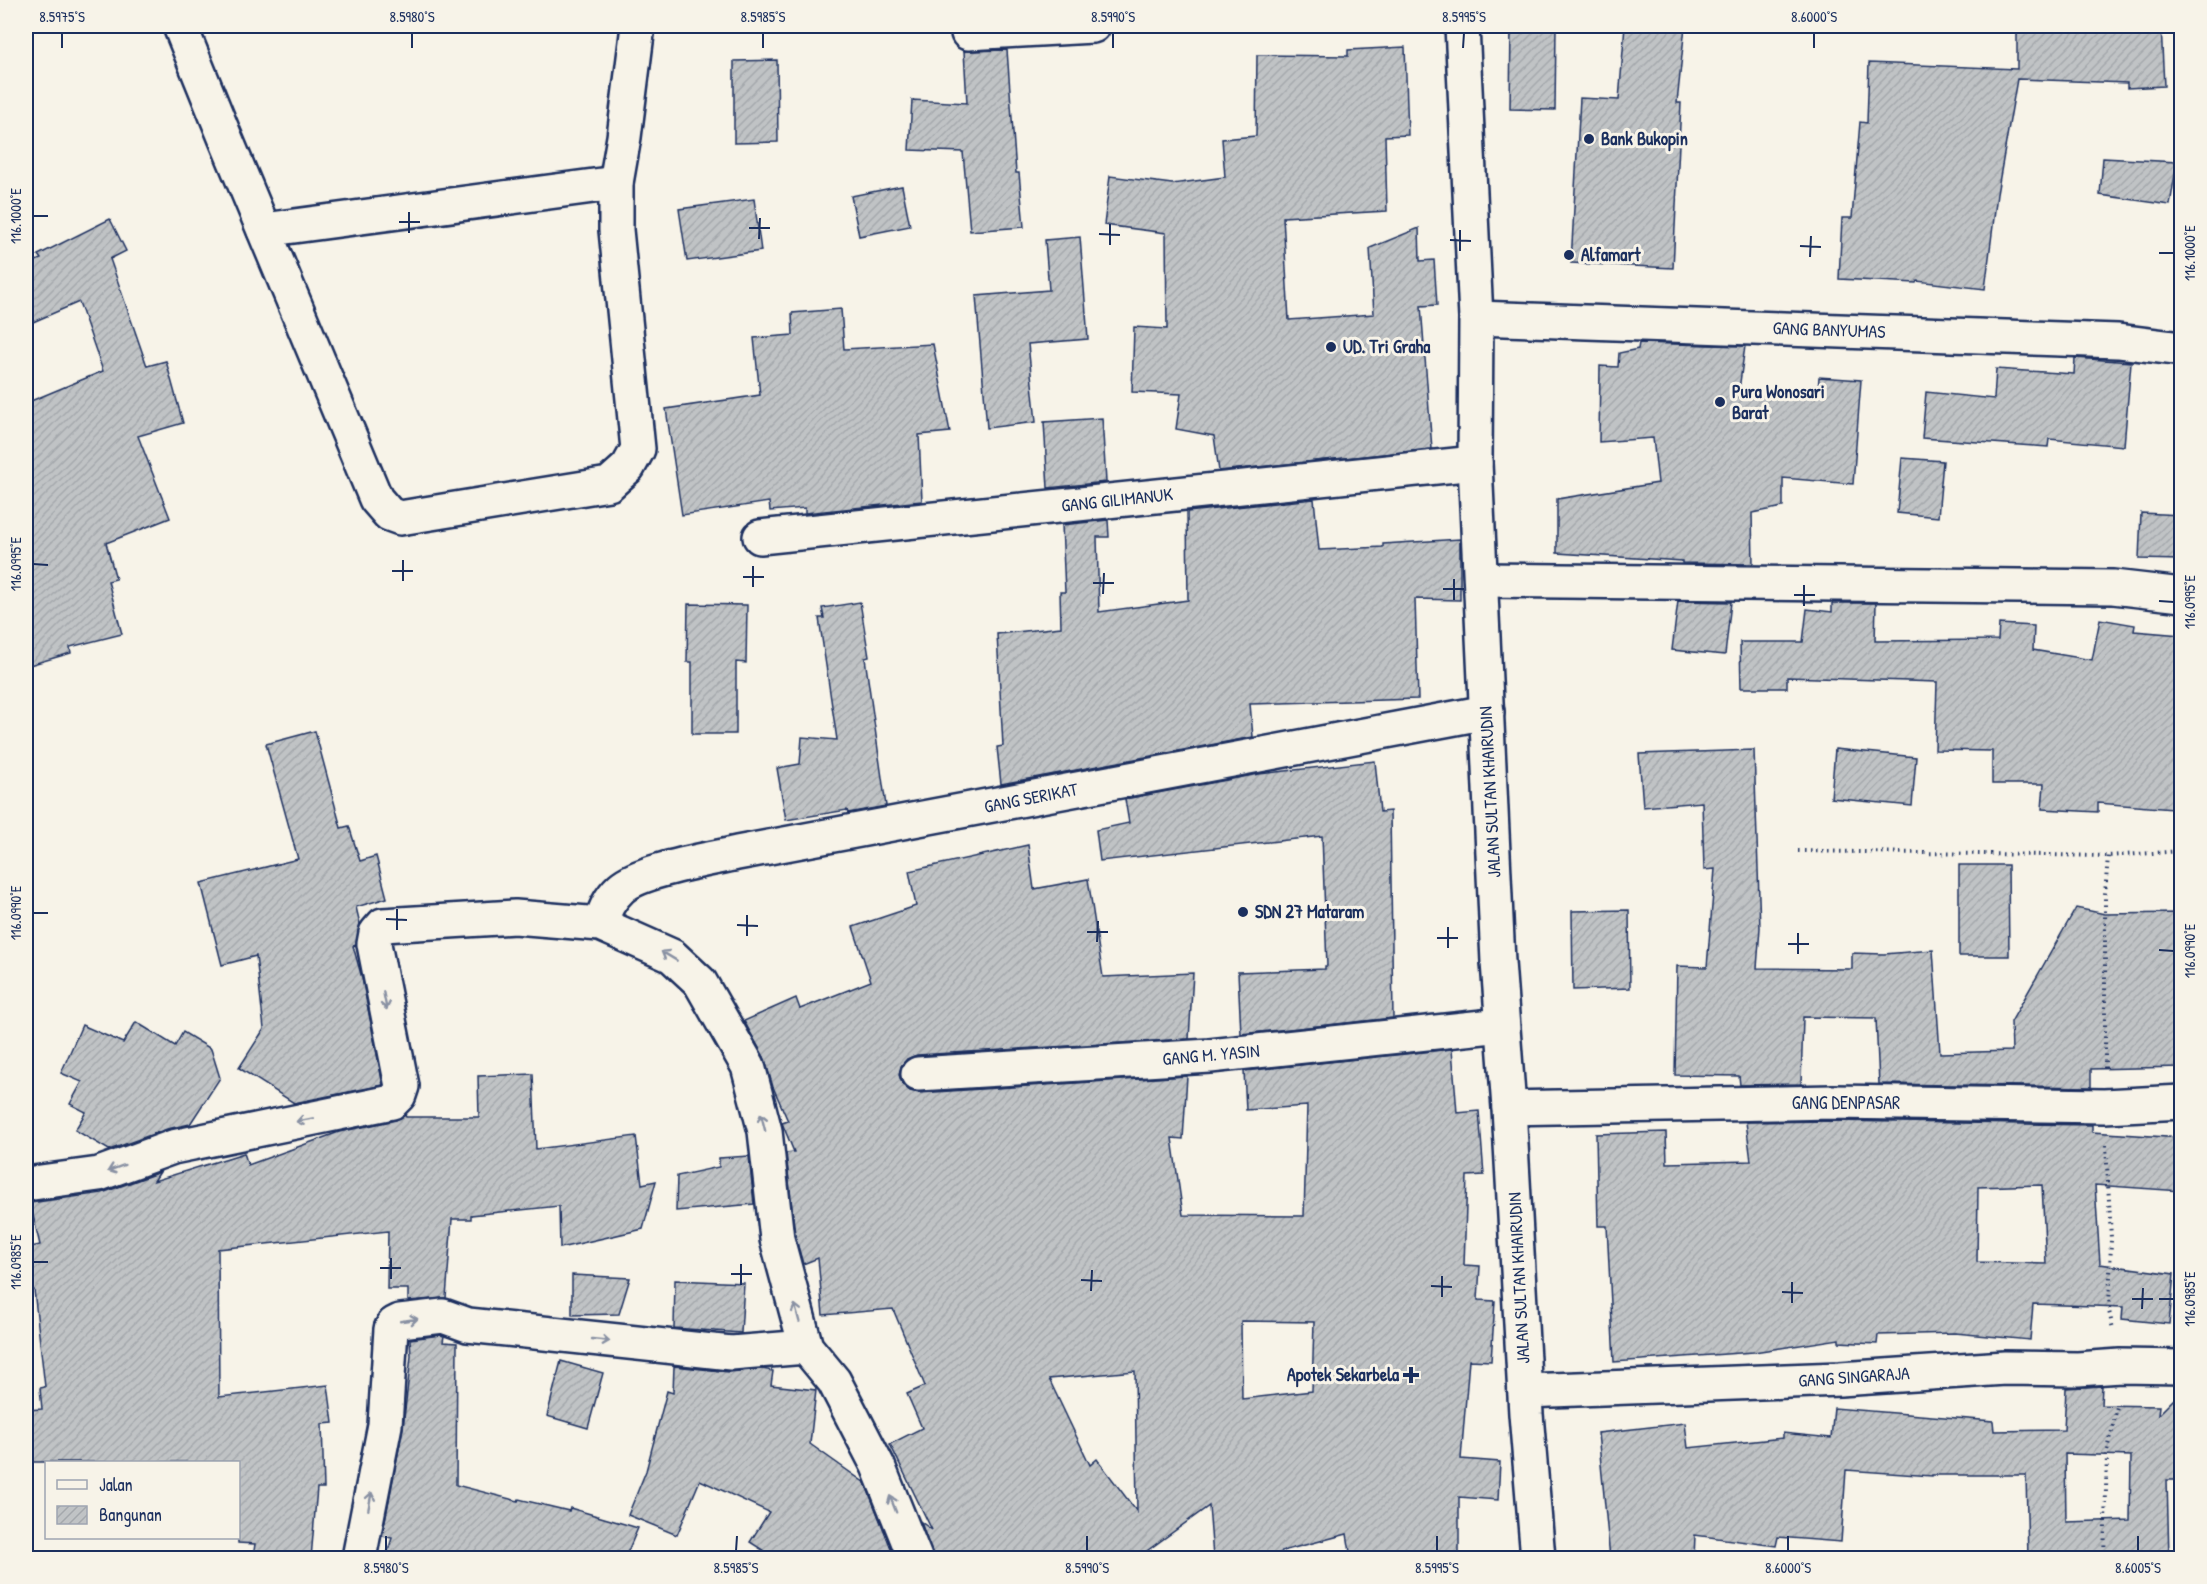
<svg xmlns="http://www.w3.org/2000/svg" width="2207" height="1584" viewBox="0 0 2207 1584" font-family="'Patrick Hand',sans-serif">
<defs>
<pattern id="building-hatch" width="6" height="6" patternUnits="userSpaceOnUse" patternTransform="scale(1.5)"><rect width="6" height="6" fill="#c0c3c5"/><path d="M-1 1l2-2M0 6l6-6M5 7l2-2" fill="none" stroke="#a4a8ac"/></pattern>
</defs>
<rect width="100%" height="100%" fill="#f7f3e8"/>
<filter id="ink" filterUnits="userSpaceOnUse"><feTurbulence type="fractalNoise" baseFrequency=".0167" numOctaves="2"/><feDisplacementMap in="SourceGraphic" scale="12" xChannelSelector="R" yChannelSelector="G"/><feConvolveMatrix kernelMatrix="1 2 1 2 8 2 1 2 1" color-interpolation-filters="sRGB"/></filter>
<g filter="url(#ink)">
<g fill="url(#building-hatch)" stroke="#1b2f5e" stroke-width="1.5" fill-rule="evenodd">
<polygon points="1511,26 1556,26 1555,110 1510,109"/>
<polygon points="1625,26 1685,26 1677,103 1681,103 1673,268 1571,263 1580,98 1619,100"/>
<polygon points="2017,26 2161,26 2164,86 2127,88 2127,83 2017,79 1997,194 1985,289 1917,281 1916,283 1839,279 1842,218 1852,218 1860,122 1867,123 1869,63 2017,69"/>
<polygon points="1405,47 1408,135 1385,136 1387,211 1283,217 1289,320 1374,314 1370,248 1419,228 1420,261 1434,260 1437,305 1421,306 1432,449 1219,471 1214,436 1176,429 1181,394 1132,392 1134,327 1167,329 1166,233 1104,225 1110,176 1172,184 1225,177 1222,139 1256,136 1257,55 1348,56 1348,50"/>
<polygon points="1007,50 1016,173 1019,173 1024,227 970,231 963,152 909,150 912,100 967,103 964,51"/>
<polygon points="777,60 778,142 734,143 734,61"/>
<polygon points="2103,158 2177,162 2170,205 2100,195"/>
<polygon points="902,186 910,226 859,236 851,196"/>
<polygon points="754,199 761,251 687,261 679,209"/>
<polygon points="110,219 126,251 110,259 147,366 166,361 183,423 138,436 170,518 106,543 116,579 108,581 122,634 70,647 71,653 26,666 26,403 103,371 79,302 26,325 26,265 41,259 38,255"/>
<polygon points="1080,237 1088,339 1028,344 1036,422 987,428 976,296 1049,290 1045,240"/>
<polygon points="841,309 844,349 933,344 950,432 919,435 922,501 805,513 805,508 770,511 769,502 682,515 666,409 760,395 754,338 793,335 792,313"/>
<polygon points="1639,343 1745,346 1738,397 1818,391 1819,377 1861,380 1853,484 1783,478 1783,507 1752,513 1753,564 1682,563 1682,561 1557,553 1557,499 1658,483 1653,438 1599,442 1600,366 1618,367 1619,353 1638,349"/>
<polygon points="2075,358 2131,362 2124,446 2049,439 2048,447 1922,438 1926,392 1994,399 1996,369 2074,374"/>
<polygon points="1102,418 1106,482 1048,488 1044,422"/>
<polygon points="1902,458 1943,461 1938,517 1897,513"/>
<polygon points="1314,499 1319,550 1383,547 1383,544 1460,539 1460,600 1415,599 1418,699 1250,704 1253,737 1001,784 997,747 1003,746 997,634 1061,627 1060,592 1065,592 1062,525 1108,520 1109,537 1097,537 1099,612 1188,600 1187,512"/>
<polygon points="2141,513 2181,515 2181,560 2139,559"/>
<polygon points="1678,601 1731,602 1725,655 1672,650"/>
<polygon points="860,602 869,657 865,658 886,806 848,813 847,810 786,820 777,768 800,764 802,737 837,740 819,618 824,618 822,608"/>
<polygon points="1832,603 1876,603 1875,641 1998,640 1999,624 2034,626 2033,650 2092,660 2100,619 2135,625 2134,631 2181,635 2181,709 2173,809 2098,803 2098,812 2042,809 2044,784 1992,784 1992,751 1935,750 1937,682 1787,677 1787,688 1741,688 1740,642 1803,642 1807,609 1832,612"/>
<polygon points="688,604 747,605 746,663 736,662 736,734 692,734 692,662 687,662"/>
<polygon points="315,731 341,828 349,826 360,861 376,856 387,898 356,907 360,924 356,945 353,946 362,978 383,1085 294,1103 239,1068 264,1029 256,956 222,965 201,883 298,859 266,744"/>
<polygon points="1835,749 1916,757 1912,806 1831,798"/>
<polygon points="1754,750 1760,928 1757,968 1852,969 1852,953 1884,954 1933,950 1940,1053 2012,1051 2011,1022 2076,908 2105,914 2181,913 2181,950 2177,949 2181,1067 2091,1069 2091,1087 1879,1084 1876,1018 1803,1017 1801,1084 1740,1085 1739,1076 1675,1075 1677,966 1707,967 1715,869 1704,870 1702,802 1643,807 1639,754"/>
<polygon points="1375,761 1380,812 1390,811 1393,1018 1241,1034 1238,972 1325,969 1325,966 1327,966 1322,836 1100,861 1096,830 1129,823 1125,799 1259,774"/>
<path d="M1028,845L1034,889L1088,879L1103,977L1193,973L1189,1039L917,1055L907,1059L901,1066L899,1075L903,1085L910,1091L919,1093L1187,1076L1183,1139L1172,1138L1183,1215L1304,1216L1307,1106L1246,1110L1244,1071L1452,1049L1457,1113L1479,1111L1484,1175L1467,1176L1464,1265L1480,1266L1478,1300L1495,1301L1491,1361L1469,1360L1461,1459L1500,1462L1498,1500L1459,1497V1558H1351L1347,1534L1286,1550L1269,1558L1213,1557L1209,1506L1137,1558H933L921,1522L932,1530L890,1444L922,1428L907,1394L925,1386L893,1309L823,1315L818,1258L803,1264L795,1236L786,1153L794,1152L782,1123L788,1121L773,1087L764,1057L744,1021L796,998L800,1009L871,981L853,927L916,906L909,871ZM1241,1321L1314,1322L1312,1391L1242,1399ZM1135,1371L1137,1512L1097,1459L1090,1465L1049,1379Z"/>
<polygon points="1959,865 2008,865 2009,956 1959,956"/>
<polygon points="1629,910 1630,988 1573,990 1572,911"/>
<polygon points="136,1022 175,1046 183,1032 211,1049 220,1078 190,1124 167,1129 109,1150 75,1130 86,1112 70,1104 82,1082 61,1073 82,1025 123,1043"/>
<polygon points="533,1074 536,1149 636,1136 642,1184 656,1181 643,1229 560,1248 559,1206 471,1215 471,1219 452,1219 446,1298 408,1301 408,1289 387,1289 388,1231 218,1249 219,1397 328,1385 333,1423 322,1424 324,1488 317,1488 311,1558 253,1558 255,1544 238,1543 238,1462 26,1462 26,1410 42,1409 40,1388 45,1387 34,1290 26,1291 26,1248 40,1245 30,1203 102,1193 160,1172 154,1181 244,1153 248,1165 339,1132 396,1120 405,1115 406,1117 479,1117 478,1076"/>
<path d="M1833,1121L2092,1125V1132L2181,1138V1191L2095,1185L2100,1264L2174,1274L2169,1324L2122,1319L2123,1307L2033,1304L2030,1340L1955,1333L1878,1335L1877,1344L1839,1342V1339L1754,1352L1614,1362L1607,1226H1598L1596,1134L1666,1132L1667,1163L1751,1161L1746,1122ZM2042,1185L2046,1264L1977,1262L1978,1187Z"/>
<polygon points="749,1156 754,1204 676,1211 677,1176 719,1167 719,1158"/>
<polygon points="572,1275 630,1278 619,1314 572,1315"/>
<polygon points="675,1280 744,1283 741,1333 674,1328"/>
<polygon points="441,1335 444,1336 443,1342 457,1343 456,1485 518,1501 519,1499 569,1511 570,1508 638,1528 625,1558 386,1558 392,1538 382,1536 403,1428 411,1356 410,1339"/>
<polygon points="561,1361 603,1373 588,1428 547,1416"/>
<polygon points="674,1366 729,1372 762,1369 773,1371 771,1385 816,1390 810,1444 865,1483 895,1558 775,1558 750,1542 769,1512 700,1480 677,1535 628,1515 646,1471 667,1391 673,1393"/>
<path d="M2102,1386L2101,1405L2159,1406L2158,1415L2181,1392L2180,1480H2167L2169,1558H2028L2026,1475H1932V1476L1846,1470L1841,1542L1778,1537L1776,1546L1695,1535L1694,1558H1610L1598,1433L1685,1423L1688,1448L1783,1438V1433L1831,1438L1834,1408L1993,1421L1994,1431L2064,1430L2066,1388ZM2065,1454L2131,1456L2130,1520L2066,1522Z"/>
</g>
<g fill="none" stroke-linecap="round" stroke-linejoin="round">
<g stroke="#1b2f5e" stroke-width="38">
<g id="minor">
<polyline points="180,26 225,137 376,499 389,514 400,518 609,484 628,467 638,449 616,230 616,183 624,137 638,26"/>
<polyline points="968,33 1093,26"/>
<polyline points="264,230 616,183"/>
<polyline points="1476,318 2118,341 2182,349"/>
<polyline points="760,537 1475,463"/>
<polyline points="1481,580 2113,587 2182,595"/>
<path d="M600,924C605,910 609,899 621,888C641,870 708,860 737,853L1487,712"/>
<polyline points="918,1074 1210,1056 1502,1025"/>
<polyline points="1509,1108 1833,1102 2104,1106 2182,1102"/>
<polyline points="26,1184 99,1174 173,1147 392,1102 399,1095 402,1086 374,944 376,933 383,925 515,917 600,924 672,956 700,982 748,1066 765,1131 777,1239 806,1347 834,1381 878,1466 915,1558"/>
<polyline points="1525,1391 1840,1379 2005,1368 2078,1369 2120,1366 2182,1367"/>
<polyline points="359,1558 385,1425 391,1329 394,1324 400,1321 443,1316 468,1325 731,1353 806,1347"/>
</g>
</g>
<g stroke="#1b2f5e" stroke-width="38">
<polyline id="major" points="1462,26 1476,318 1475,463 1498,962 1509,1108 1526,1414 1538,1558"/>
</g>
<g stroke="#1b2f5e" stroke-width="4" stroke-dasharray="1.5 4.5" stroke-linecap="butt">
<polyline points="1798,851 2108,856 2182,851"/>
<polyline points="2105,1068 2105,894 2108,856"/>
<polyline points="2106,1145 2111,1238 2109,1311 2113,1329"/>
<polyline points="2104,1558 2107,1455 2117,1406"/>
</g>
<use href="#minor" stroke="#f7f3e8" stroke-width="33"/>
<use href="#major" stroke="#f7f3e8" stroke-width="33"/>
</g>
<defs><path id="oneway-shaft" d="M-6 0H5M1.5-3L5.5 0L1.5 3" fill="none" stroke-width="1.6" stroke-linecap="round" stroke-linejoin="round" transform="scale(1.5)"/></defs>
<g stroke="#8991a3">
<use href="#oneway-shaft" transform="translate(669 956) rotate(-149)"/>
<use href="#oneway-shaft" transform="translate(385 1001) rotate(79)"/>
<use href="#oneway-shaft" transform="translate(305 1120) rotate(169)"/>
<use href="#oneway-shaft" transform="translate(763 1122) rotate(-104)"/>
<use href="#oneway-shaft" transform="translate(116 1168) rotate(160)"/>
<use href="#oneway-shaft" transform="translate(797 1313) rotate(-105)"/>
<use href="#oneway-shaft" transform="translate(409 1320) rotate(-8)"/>
<use href="#oneway-shaft" transform="translate(601 1340) rotate(6)"/>
<use href="#oneway-shaft" transform="translate(370 1501) rotate(-79)"/>
<use href="#oneway-shaft" transform="translate(893 1504) rotate(-111)"/>
</g>
</g>
<path fill="none" stroke="#1b2f5e" stroke-width="2" d="M62,48V33M412,48V33M763,48V33M1113,48V33M1463,48L1464,33M1814,48V33M33,216H48M399,222H420M749,228H770M409,233V212M1099,234L1120,235M759,239L760,218M1450,240L1471,241M1110,245V224M1800,246L1821,247M1460,251V230M2159,253H2174M1810,257L1811,236M33,564L48,565M392,571H413M743,577H764M403,581V560M1093,583H1114M753,587V566M1443,589H1464M1103,594L1104,573M1794,595H1815M1454,600V579M2159,601L2174,602M1804,606V585M33,913H48M386,919L407,920M737,925L758,926M397,930V909M1087,932H1108M747,936V915M1437,938H1458M1097,942L1098,921M1788,944H1809M1448,948V927M2159,950L2174,951M1798,954V933M33,1262H48M380,1268H401M731,1274H752M391,1279V1258M1081,1280L1102,1281M741,1285V1264M1431,1286L1452,1287M1091,1291L1092,1270M1782,1292L1803,1293M1442,1297V1276M2132,1299H2153M2159,1299H2174M1792,1303V1282M2142,1309L2143,1288M386,1551V1536M736,1551L737,1536M1087,1551V1536M1437,1551V1536M1788,1551V1536M2138,1551V1536"/>
<g fill="#1b2f5e" stroke="#f7f3e8" stroke-width="2">
<circle cx="1589" cy="139" r="6"/>
<circle cx="1569" cy="255" r="6"/>
<circle cx="1331" cy="347" r="6"/>
<circle cx="1720" cy="402" r="6"/>
<circle cx="1243" cy="912" r="6"/>
<path d="M1408 1366h6v6h6v6h-6v6h-6v-6h-6v-6h6z"/>
</g>
<g text-anchor="middle" stroke-width="6" stroke-linejoin="round" paint-order="stroke">
<g font-size="18" font-weight="bold" fill="#1b2f5e" stroke="#f7f3e8" text-anchor="start">
<text x="1601" y="145">Bank Bukopin</text>
<text x="1581" y="261">Alfamart</text>
<text x="1343" y="353">UD. Tri Graha</text>
<text x="1732" y="398">Pura Wonosari<tspan x="1732" dy="21">Barat</tspan></text>
<text x="1255" y="918">SDN 27 Mataram</text>
<text x="1399" y="1381" text-anchor="end">Apotek Sekarbela</text>
</g>
<g font-size="18" fill="#1b2f5e" stroke="#f7f3e8">
<text transform="translate(1829 330) rotate(2)" y="6">GANG BANYUMAS</text>
<text transform="translate(1117 500) rotate(-6)" y="6">GANG GILIMANUK</text>
<text transform="translate(1490 792) rotate(-93)" y="6">JALAN SULTAN KHAIRUDIN</text>
<text transform="translate(1031 798) rotate(-11)" y="6">GANG SERIKAT</text>
<text transform="translate(1211 1055) rotate(-5)" y="6">GANG M. YASIN</text>
<text x="1846" y="1109">GANG DENPASAR</text>
<text transform="translate(1519 1278) rotate(-93)" y="6">JALAN SULTAN KHAIRUDIN</text>
<text transform="translate(1854 1377) rotate(-4)" y="6">GANG SINGARAJA</text>
</g>
</g>
<rect width="2207" height="1584" fill="none" stroke="#f7f3e8" stroke-width="66"/>
<rect x="45" y="1461" width="195" height="78" fill="#f7f3e8" stroke="#9fa5b1" stroke-width="1.5"/>
<rect x="57" y="1480" width="30" height="9" fill="#f7f3e8" stroke="#9fa5b1" stroke-width="1.5"/>
<text x="99" y="1491" font-size="18" fill="#1b2f5e">Jalan</text>
<rect x="57" y="1506" width="30" height="18" fill="url(#building-hatch)" stroke="#9fa5b1" stroke-width="1.5"/>
<text x="99" y="1521" font-size="18" fill="#1b2f5e">Bangunan</text>
<rect x="33" y="33" width="2141" height="1518" fill="none" stroke="#1b2f5e" stroke-width="2"/>
<g font-size="15" text-anchor="middle" fill="#1b2f5e">
<text x="62" y="22">8.5975°S</text>
<text x="412" y="22">8.5980°S</text>
<text x="763" y="22">8.5985°S</text>
<text x="1113" y="22">8.5990°S</text>
<text x="1464" y="22">8.5995°S</text>
<text x="1814" y="22">8.6000°S</text>
<text transform="translate(16 216) rotate(-90)" y="5">116.1000°E</text>
<text transform="translate(2190 253) rotate(-90)" y="5">116.1000°E</text>
<text transform="translate(16 564) rotate(-90)" y="5">116.0995°E</text>
<text transform="translate(2190 602) rotate(-90)" y="5">116.0995°E</text>
<text transform="translate(16 913) rotate(-90)" y="5">116.0990°E</text>
<text transform="translate(2190 951) rotate(-90)" y="5">116.0990°E</text>
<text transform="translate(16 1262) rotate(-90)" y="5">116.0985°E</text>
<text transform="translate(2190 1299) rotate(-90)" y="5">116.0985°E</text>
<text x="386" y="1573">8.5980°S</text>
<text x="736" y="1573">8.5985°S</text>
<text x="1087" y="1573">8.5990°S</text>
<text x="1437" y="1573">8.5995°S</text>
<text x="1788" y="1573">8.6000°S</text>
<text x="2138" y="1573">8.6005°S</text>
</g>
</svg>
